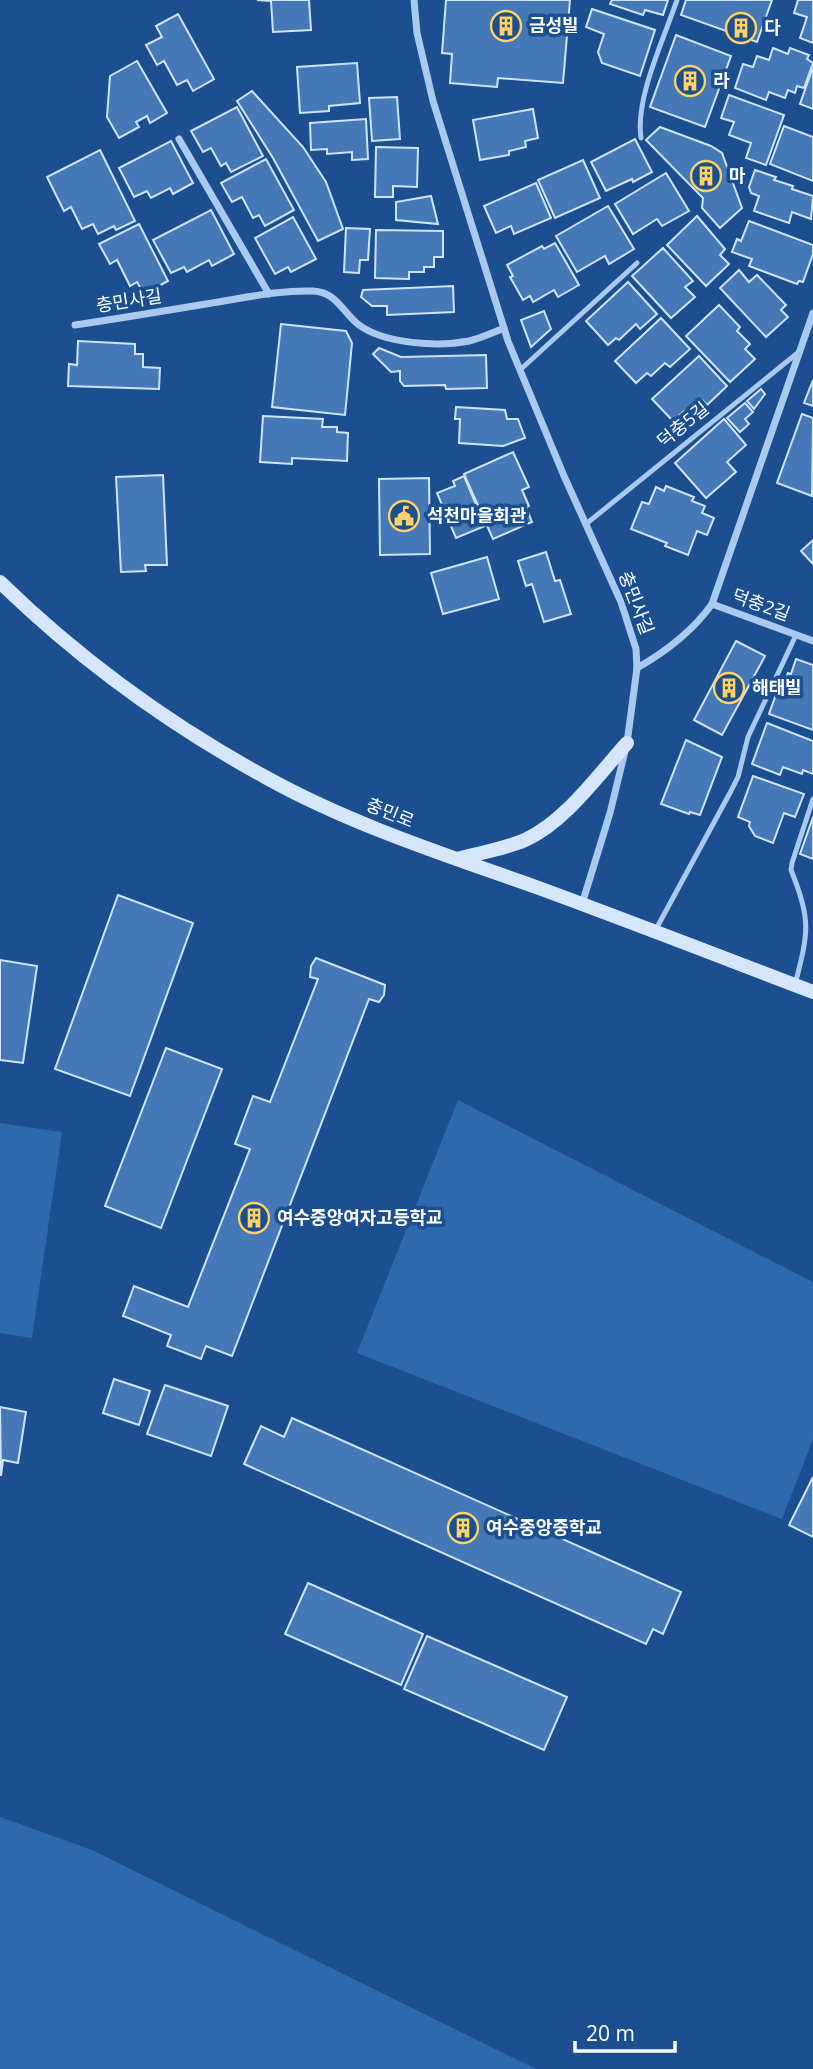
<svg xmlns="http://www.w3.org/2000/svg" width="813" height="2069" viewBox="0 0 813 2069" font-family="'Open Sans','Noto Sans KR',sans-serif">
<rect width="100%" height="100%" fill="#1b4f8f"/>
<g fill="#2e69ad">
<polygon points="458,1100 813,1282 813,1439 782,1519 357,1353"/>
<polygon points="0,1123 62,1132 32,1338 0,1333"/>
<polygon points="0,1817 92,1850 536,2069 0,2069"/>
</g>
<g fill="#4478b7" stroke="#cfe3fa" stroke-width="2">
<polygon points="257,0 309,0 311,30 273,32 271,1"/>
<polygon points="446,0 570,0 563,83 498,78 497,87 450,83 452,54 442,53"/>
<polygon points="612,0 668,0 663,15 645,10 643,15 610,4"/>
<polygon points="686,0 772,0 757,42 681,15"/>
<polygon points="798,0 813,0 813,43 800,38 807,17 794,13"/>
<polygon points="592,9 655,30 640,76 602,63 598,52 604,34 586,27"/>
<polygon points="178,14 214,79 193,91 187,80 177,85 164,61 157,65 146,45 162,37 156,26"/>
<polygon points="676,35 731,56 705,127 650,107"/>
<polygon points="773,48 788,54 790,48 809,55 807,59 813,63 804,88 797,86 795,93 788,90 785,98 769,92 766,100 735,88 743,64 753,67 757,56 769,60"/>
<polygon points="137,61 167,113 150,123 147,116 136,122 139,127 119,138 107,117 110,76"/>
<polygon points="357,63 360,103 329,106 329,111 300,113 297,67"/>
<polygon points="813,67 813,109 800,104"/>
<polygon points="252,91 303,147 326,182 343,229 318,241 273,158 237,101"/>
<polygon points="729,95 784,115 766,165 746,158 751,143 729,135 734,122 721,118"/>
<polygon points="397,97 400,139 372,141 369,98"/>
<polygon points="237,107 263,156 231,172 226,163 221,166 211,148 203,152 191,131"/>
<polygon points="533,109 538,138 525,141 526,147 509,151 509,155 480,160 473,120"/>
<polygon points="366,119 368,159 352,160 352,152 327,154 327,149 311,150 310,123"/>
<polygon points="784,126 813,137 813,181 770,164"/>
<polygon points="660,127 711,146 722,153 742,208 720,228 702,208 703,198 646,140"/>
<polygon points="635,139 652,172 633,182 632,179 606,191 591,162"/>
<polygon points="171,141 193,183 173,194 170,188 151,198 147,191 134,197 119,168"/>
<polygon points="376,147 418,148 417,187 393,186 393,197 375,197"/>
<polygon points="100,150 135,221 116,230 114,226 98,234 93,224 82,229 71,207 64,211 47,177"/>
<polygon points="266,159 294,210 265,226 259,215 253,218 242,197 232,202 221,183"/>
<polygon points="583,160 600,198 555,218 538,180"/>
<polygon points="755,170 776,177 774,180 793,186 792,189 813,196 811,219 792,212 789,223 754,211 759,196 751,193 749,187"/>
<polygon points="666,173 689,211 662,226 657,219 633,234 615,204"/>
<polygon points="536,183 551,218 514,234 511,226 496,233 484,206"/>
<polygon points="431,196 438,224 396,220 396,202"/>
<polygon points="608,206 634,249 609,264 605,256 577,272 556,236"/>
<polygon points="211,210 234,254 212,266 209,260 187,272 184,267 171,273 153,240"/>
<polygon points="697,216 725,249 720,255 729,264 706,286 667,245"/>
<polygon points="293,217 316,259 291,272 288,267 275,274 255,238"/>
<polygon points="749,221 813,245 813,254 803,282 799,281 797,284 749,266 752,259 732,252 737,239 741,241"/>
<polygon points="139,224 168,281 144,294 137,282 130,286 117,260 110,264 99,244"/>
<polygon points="346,228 370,229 368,260 360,260 359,273 344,272"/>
<polygon points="376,230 443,231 443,257 434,257 434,267 424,267 424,272 409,272 409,279 375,278"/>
<polygon points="555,243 579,285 558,297 554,290 533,302 530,296 523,300 510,277 513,276 507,265 542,246 544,249"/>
<polygon points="663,248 693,281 685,287 695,297 671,318 632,276"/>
<polygon points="739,270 749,282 757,275 786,305 781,310 788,317 766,337 720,288"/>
<polygon points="628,282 657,314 640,329 636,324 619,340 616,338 608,345 586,321"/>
<polygon points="453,286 454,312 387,315 387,306 372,306 361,297 363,290"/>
<polygon points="719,305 740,327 737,331 750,344 745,349 755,359 730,382 686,336"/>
<polygon points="544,311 551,329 531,347 521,320"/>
<polygon points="661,318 690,349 670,367 665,363 651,376 647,373 636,383 615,361"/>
<polygon points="281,324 346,331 352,343 345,415 272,407"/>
<polygon points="78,341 135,344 135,354 143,354 143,367 160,368 159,389 68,386 69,364 77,365"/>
<polygon points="379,348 401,357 486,355 487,388 446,389 445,385 404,386 400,381 400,371 391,372 373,354"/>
<polygon points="699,356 727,386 707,405 702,400 688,414 684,411 673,421 652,399"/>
<polygon points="813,380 813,406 804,403"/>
<polygon points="761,389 765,394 754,409 747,401"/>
<polygon points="745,403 753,412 745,419 749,424 740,432 727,418"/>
<polygon points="456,407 505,410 507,419 518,419 525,438 503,446 459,443 460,419 455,419"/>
<polygon points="802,414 813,418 812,496 777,483"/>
<polygon points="263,416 323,419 322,427 337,427 337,432 348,433 347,461 292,458 292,464 260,462"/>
<polygon points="724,419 746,445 727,462 736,472 706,498 675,463"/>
<polygon points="513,452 529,487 522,490 529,506 526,507 532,522 493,539 464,474"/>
<polygon points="163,475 167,565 145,565 146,571 121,572 116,477"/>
<polygon points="464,476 485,526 456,538 437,493 455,486 453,481"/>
<polygon points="429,478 430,554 380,555 379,479"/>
<polygon points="666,486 694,497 692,501 705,506 702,513 714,518 707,535 697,531 688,555 665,546 667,543 631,529 642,502 649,504 656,487 664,491"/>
<polygon points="813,540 813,564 801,551"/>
<polygon points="546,552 555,581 560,580 571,614 544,622 532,584 526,586 518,561"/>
<polygon points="487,557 499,599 443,614 431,573"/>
<polygon points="736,641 765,656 722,735 694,720"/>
<polygon points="796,659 813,665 813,730 769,714 778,689 782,690 788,673 791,674"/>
<polygon points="767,723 813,741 813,774 803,770 802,774 783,767 780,775 752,764"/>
<polygon points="686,740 722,757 700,815 690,812 689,814 661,804"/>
<polygon points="753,776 804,794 795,817 784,813 773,843 755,836 749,826 750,822 738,817"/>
<polygon points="813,817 813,859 800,854"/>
<polygon points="118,895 193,923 130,1096 55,1069"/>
<polygon points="316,958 385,985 384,995 379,1002 369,999 232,1356 206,1346 201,1359 167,1346 171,1335 123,1316 134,1286 188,1307 250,1149 235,1144 253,1096 270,1102 318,979 310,977 311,966"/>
<polygon points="0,960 37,966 23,1063 0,1060"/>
<polygon points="166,1048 222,1069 161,1228 105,1206"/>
<polygon points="114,1379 150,1391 139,1425 103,1413"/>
<polygon points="165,1385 228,1406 211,1456 147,1434"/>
<polygon points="0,1407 26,1412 18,1463 3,1460 1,1476"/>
<polygon points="292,1418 681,1592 663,1634 653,1629 646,1644 244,1464 261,1426 284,1437"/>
<polygon points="813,1477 813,1537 789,1525"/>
<polygon points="308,1583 423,1634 401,1685 285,1634"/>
<polygon points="427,1636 567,1697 544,1750 404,1689"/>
</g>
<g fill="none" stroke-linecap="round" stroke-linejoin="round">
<g stroke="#a9c9ee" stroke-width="5">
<path d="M641,138C635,98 664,39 677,0"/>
<polyline points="520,370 637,263"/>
<polyline points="586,524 800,351"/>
<polyline points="655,931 731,791 738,777 748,737 796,635"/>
<path d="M795,985C808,933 812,921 791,870L792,863L813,799"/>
</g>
<g stroke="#a9c9ee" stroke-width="7">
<polyline points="414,0 417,33 433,101 508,341 564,476 621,602 636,649 637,668 627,743 610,813 582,904"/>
<polyline points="179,139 269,294"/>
<path d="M75,325C122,318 170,310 218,302C249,297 281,290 313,291C337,292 343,313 359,325C385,344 438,347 469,341C481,338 492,333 504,328"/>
<polyline points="712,604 813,641"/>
<path d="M637,668C667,651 692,632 712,604L813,313"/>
</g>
<g stroke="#d6e6fa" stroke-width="14">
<path d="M0,582C79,659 170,725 267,778C352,825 446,855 536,887C629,921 721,957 813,992"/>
<path d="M457,859C479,853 504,849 525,840C565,822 598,775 627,743"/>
</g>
</g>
<defs>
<g id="building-ring" transform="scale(1.575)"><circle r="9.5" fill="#1b4f8f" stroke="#ffd166" stroke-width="1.5"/><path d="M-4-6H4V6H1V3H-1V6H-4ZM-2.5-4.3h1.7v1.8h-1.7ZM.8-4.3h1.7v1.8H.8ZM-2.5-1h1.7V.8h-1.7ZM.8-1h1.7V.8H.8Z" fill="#ffd166"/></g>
<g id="civic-ring" transform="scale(1.575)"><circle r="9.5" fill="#1b4f8f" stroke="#ffd166" stroke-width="1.5"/><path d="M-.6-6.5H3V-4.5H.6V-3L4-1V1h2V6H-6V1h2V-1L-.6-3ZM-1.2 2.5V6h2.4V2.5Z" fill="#ffd166"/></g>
</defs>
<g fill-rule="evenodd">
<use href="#building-ring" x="506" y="26"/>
<use href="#building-ring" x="741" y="28"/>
<use href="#building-ring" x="690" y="81"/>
<use href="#building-ring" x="706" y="176"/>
<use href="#civic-ring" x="404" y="516"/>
<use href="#building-ring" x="729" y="688"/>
<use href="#building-ring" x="254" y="1218"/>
<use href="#building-ring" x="463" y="1528"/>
</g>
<g text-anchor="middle" stroke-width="7" stroke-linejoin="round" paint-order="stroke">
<g font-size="18" font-weight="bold" fill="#fff" stroke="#1b4f8f" text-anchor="start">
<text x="529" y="32">금성빌</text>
<text x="764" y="34">다</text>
<text x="713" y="87">라</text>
<text x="729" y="182">마</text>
<text x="427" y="522">석천마을회관</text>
<text x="752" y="694">해태빌</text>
<text x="277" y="1224">여수중앙여자고등학교</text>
<text x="486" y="1534">여수중앙중학교</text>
</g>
<g font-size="18" fill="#fff" stroke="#1b4f8f">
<text transform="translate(129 301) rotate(-9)" y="6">충민사길</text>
<text transform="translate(683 425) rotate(-39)" y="6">덕충5길</text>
<text transform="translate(636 603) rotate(69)" y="6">충민사길</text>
<text transform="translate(761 605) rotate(20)" y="6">덕충2길</text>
<text transform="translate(390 813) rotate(22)" y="6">충민로</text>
</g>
</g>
<path d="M575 2041v10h100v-10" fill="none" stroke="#ffffff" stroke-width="3.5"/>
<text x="586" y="2041" font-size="21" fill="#ffffff" stroke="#1b4f8f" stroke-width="5" paint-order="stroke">20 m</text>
</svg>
